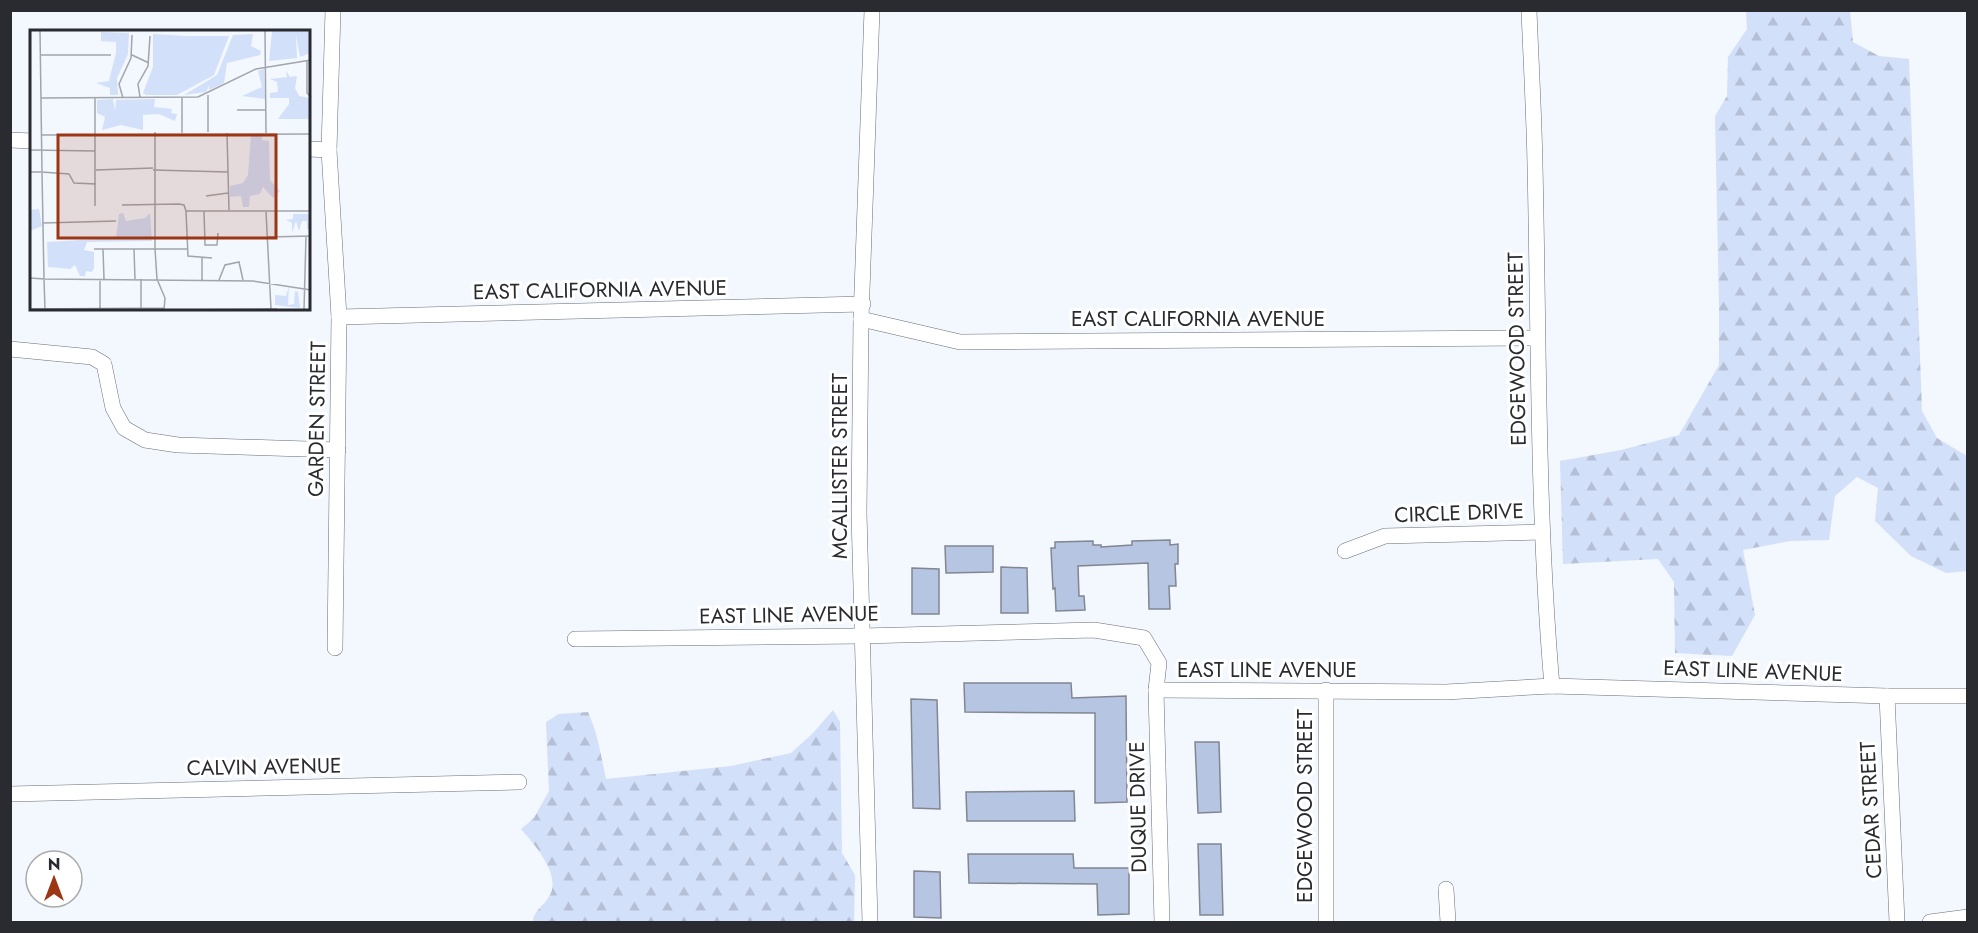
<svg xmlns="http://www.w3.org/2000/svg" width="1978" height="933" viewBox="0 0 1978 933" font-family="Jost,sans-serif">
<defs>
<pattern id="forest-firs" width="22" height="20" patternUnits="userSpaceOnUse" patternTransform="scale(1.5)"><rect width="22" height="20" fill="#d3e0f9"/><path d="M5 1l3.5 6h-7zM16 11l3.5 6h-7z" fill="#b5c0d6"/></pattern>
</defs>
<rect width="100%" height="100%" fill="#f3f7fe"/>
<g fill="url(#forest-firs)">
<polygon points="1746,11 1850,11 1853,42 1879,56 1909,59 1922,411 1937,438 1967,456 1967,571 1946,573 1911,556 1875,521 1878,488 1857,477 1835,496 1829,540 1790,541 1743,550 1755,615 1732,656 1675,653 1674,582 1658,559 1563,564 1560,461 1621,450 1679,435 1719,365 1719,306 1715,116 1727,96 1728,57 1747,29"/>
<path d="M833,710L840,722L842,853L855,875L854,922H533C533,911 545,905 550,895C561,874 534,844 521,829L534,818L549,791L546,722L559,714L588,712C598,734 601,756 606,779L731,766L791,753L813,733Z"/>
</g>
<g fill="#b6c5e2" stroke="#818691" stroke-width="1.5">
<polygon points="1170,540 1170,545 1178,544 1178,564 1175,564 1176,586 1169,586 1170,609 1149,609 1148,563 1078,566 1079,596 1084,596 1085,610 1056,611 1055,588 1053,589 1051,548 1055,548 1055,542 1093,541 1093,545 1101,545 1101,547 1132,545 1132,541"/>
<polygon points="945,546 993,546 993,572 946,573"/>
<polygon points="1001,567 1027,568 1028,613 1001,613"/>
<polygon points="912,568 939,569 939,614 912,614"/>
<polygon points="964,683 1071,683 1072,698 1126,696 1127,802 1095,803 1095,713 965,712"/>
<polygon points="911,699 937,700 940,809 913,808"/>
<polygon points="1195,742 1219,742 1221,812 1198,813"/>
<polygon points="1074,791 1075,821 967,821 966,792"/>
<polygon points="1198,844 1221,844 1223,915 1200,915"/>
<polygon points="968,854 1073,854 1074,868 1129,868 1129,914 1098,915 1097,884 969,883"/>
<polygon points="914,871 940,872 941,918 914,917"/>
</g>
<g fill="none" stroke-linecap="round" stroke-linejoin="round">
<g stroke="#686e78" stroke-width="16">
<g id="street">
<polyline points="333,10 329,150 339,317 335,648"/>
<path d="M1529,10C1531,62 1534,113 1535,165C1539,339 1537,512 1552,686"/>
<polyline points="10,140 32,141"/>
<polyline points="309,149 329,150"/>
<polyline points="339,317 863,304"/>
<polyline points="861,319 960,342 1537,338"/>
<polyline points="10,349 92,357 104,364 113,408 124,428 145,440 178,445 338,450"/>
<polyline points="1345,551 1385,536 1542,532"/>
<polyline points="575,639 862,636 1094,630 1144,638 1159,663 1156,690 1162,922"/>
<polyline points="1156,690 1446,692 1552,686 1887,696 1968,696"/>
<polyline points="1887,696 1897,922"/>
<polyline points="10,794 519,782"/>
<polyline points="1446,889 1448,922"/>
<polyline points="870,922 859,513 861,319 872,10"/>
<polyline points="1326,922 1326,690"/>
<polyline points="1930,922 1968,917"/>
</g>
</g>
<use href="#street" stroke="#fff" stroke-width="15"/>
</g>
<g text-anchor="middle" stroke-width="6" stroke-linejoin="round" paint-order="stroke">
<g font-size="21" fill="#292b30" stroke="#fff">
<text transform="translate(600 290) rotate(-1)" y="7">EAST CALIFORNIA AVENUE</text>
<text x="1198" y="326">EAST CALIFORNIA AVENUE</text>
<text transform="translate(1517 349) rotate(-91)" y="7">EDGEWOOD STREET</text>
<text transform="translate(317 419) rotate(-89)" y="7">GARDEN STREET</text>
<text transform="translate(840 466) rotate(-90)" y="7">MCALLISTER STREET</text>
<text transform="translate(1459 513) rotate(-2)" y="7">CIRCLE DRIVE</text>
<text transform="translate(789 615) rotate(-1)" y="7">EAST LINE AVENUE</text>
<text x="1267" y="677">EAST LINE AVENUE</text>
<text transform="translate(1753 671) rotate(2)" y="7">EAST LINE AVENUE</text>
<text transform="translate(264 767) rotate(-1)" y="7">CALVIN AVENUE</text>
<text transform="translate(1305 806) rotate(-90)" y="7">EDGEWOOD STREET</text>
<text transform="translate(1138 807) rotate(-91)" y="7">DUQUE DRIVE</text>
<text transform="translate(1871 810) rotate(-93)" y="7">CEDAR STREET</text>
</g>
</g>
<g transform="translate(30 30)">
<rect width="280" height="280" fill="#f3f7fe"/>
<path d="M242,1H280V23L270,27L266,5L267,28L239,31ZM71,2L99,3L98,24L87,48L88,65H80V58L66,53L79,51L86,23V12L71,11ZM123,4L156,6H199L184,45L147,65H116L113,63L123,37ZM223,4L221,16L231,21L230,25L197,33L194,53L179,60V56L176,62L154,65L187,45L203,5ZM234,39L235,69L212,66L232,57L228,41ZM256,41L260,47L267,46L265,58L269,66L280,68V94L278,89H248L259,74V68H240V63L248,62L247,52L240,49L257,47ZM83,69L85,80L86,70L125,69L124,77L142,79L141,83L147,84L145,91L129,84L113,85V100L91,95L72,100L75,87L67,83V70ZM221,104H232V110L239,111L240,150L250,161L243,168L233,157L230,164L220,166L219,177H213L211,166L200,167V156L213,153L218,145ZM9,179L12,196L0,201V180ZM93,183L96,191L115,188L120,183L122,211L57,212L54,220L64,222V238L62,242L56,241L55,246H50L45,235L40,239L18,237L17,212L86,208L89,184ZM263,184H280V199H277V191H272L269,201L266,191L262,203V193L256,190L263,189ZM259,256L258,275L264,274L265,261L268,262L270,278L245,275V265L256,266Z" fill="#d3e0f9"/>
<path fill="none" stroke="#a2a5ac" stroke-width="1.5" d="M10,1L12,142L39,144L44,153L66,154M235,1L236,103M11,25H81M102,25L119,33M277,31V63L281,67M178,65V102M110,67L108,54L118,36L120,6M152,67V103M11,68L168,67L226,39L281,30M65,68V176M93,68L89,54L101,28L102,5M207,80H236M125,102V219L127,249L135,268L134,280M197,103L199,180M11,105L281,104M0,120L65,121M66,140L123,138M123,140L198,142M0,142H12L14,249L223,251L281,260M176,166L198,163M92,175L149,174L154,175L156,181M156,181H281M156,181L158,226L182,228M174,181L175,215H187L188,203M236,182L241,279M13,193L86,191M238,207L281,206M64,219H157M73,219L74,249M104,219L105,249M172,228V250M0,248L14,249L15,280M111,249V278M189,250L195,235L209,232L213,250M70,278V249M0,279L134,278M134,280L247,279M274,280L276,206"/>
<path fill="#9d3614" fill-opacity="0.15" stroke="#9d3614" stroke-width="3" d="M28,105H246V208H28Z"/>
<rect width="280" height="280" fill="none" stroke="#292b30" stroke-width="3"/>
</g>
<rect width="1978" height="933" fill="none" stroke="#292b30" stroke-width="24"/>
<g transform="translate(54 879)"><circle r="28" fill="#ffffff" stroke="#a9aaac" stroke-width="1.5"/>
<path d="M0-4.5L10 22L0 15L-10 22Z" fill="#9d3614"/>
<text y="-9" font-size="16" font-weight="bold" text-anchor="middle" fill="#292b30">N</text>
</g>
</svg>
